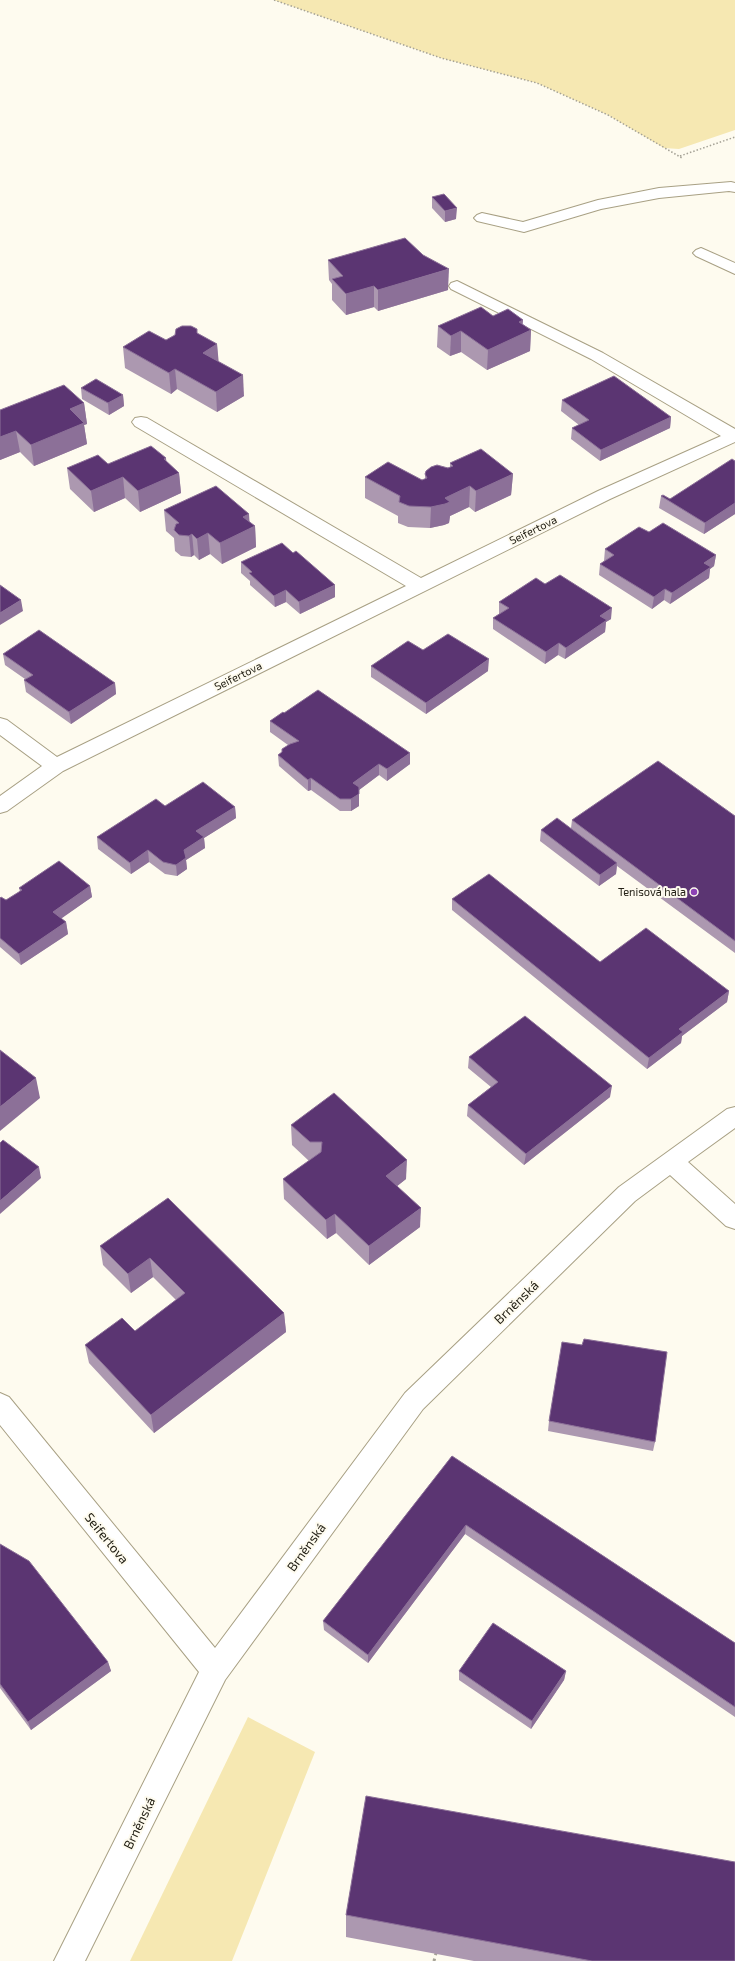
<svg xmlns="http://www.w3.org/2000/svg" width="735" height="1961" viewBox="0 0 735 1961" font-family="'Exo 2',sans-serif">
<rect width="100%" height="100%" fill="#fefbef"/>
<g fill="#f6e8b2">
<polygon points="274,0 735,0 735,130 679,149 664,148 608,115 537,83 441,58"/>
<polygon points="248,1717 315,1752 232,1961 130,1961"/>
</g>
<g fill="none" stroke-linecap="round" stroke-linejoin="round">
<g stroke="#a8a084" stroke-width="2">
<g id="minor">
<polygon points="731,182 735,183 735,192 729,191 659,198 601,209 524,232 477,221 474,218 477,215 482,213 523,222 598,200 659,188"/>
<polygon points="701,248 735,263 735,274 696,256 693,253 696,250"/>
<polygon points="457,281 603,353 735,429 735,442 610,499 63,771 7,811 0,813 0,796 42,766 0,735 0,718 7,720 57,757 406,586 135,426 132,422 135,418 141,417 147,418 421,578 598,491 721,436 591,359 451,289 449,286 451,283"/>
<polygon points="735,1107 735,1128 688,1162 735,1204 735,1229 726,1226 670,1175 635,1201 423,1409 225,1680 85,1961 54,1961 199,1672 0,1425 0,1393 9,1397 215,1648 405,1393 619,1187 727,1109"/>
</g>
</g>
<g stroke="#a5a296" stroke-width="1.5" stroke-dasharray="1.5 2" stroke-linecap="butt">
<polyline points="274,0 441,58 537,83 608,115 682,158"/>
<polyline points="680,156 735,137"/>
</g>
<polyline stroke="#a5a296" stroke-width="3" stroke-dasharray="2.5 3.5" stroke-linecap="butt" points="434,1961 436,1953"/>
<use href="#minor" fill="#fff" fill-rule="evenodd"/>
</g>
<g fill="#ac98b0">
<polygon points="432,197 456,219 445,222 432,208"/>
<polygon points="328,260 448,290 378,311 374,307 346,315 332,300 332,284 329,280"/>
<polygon points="493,316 523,320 522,324 531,330 530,351 487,370 461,352 450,356 437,347 438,326"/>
<polygon points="197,334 217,344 218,362 244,396 217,412 177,389 171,394 125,368 123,347 166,340"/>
<polygon points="81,388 123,395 124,406 109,415 82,399"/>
<polygon points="562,400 671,417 670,428 600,461 571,439 572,428 579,425 561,411"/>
<polygon points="84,403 87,424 84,425 87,444 34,466 20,452 0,460 0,410"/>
<polygon points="166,458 166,461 179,473 181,493 140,512 125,498 94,512 70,489 67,468"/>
<polygon points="735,461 735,514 704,534 659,508 661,496 670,499"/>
<polygon points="450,463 513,474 511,495 475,512 469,507 450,516 449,523 444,525 430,528 408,527 398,523 398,516 365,498 365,477 422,480 425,479 425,474 450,467"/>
<polygon points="164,510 249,514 249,522 255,526 256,547 222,564 210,554 199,560 194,555 191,557 181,556 175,551 174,538 166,531"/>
<polygon points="649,532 716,555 714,566 710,569 709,578 670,604 664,600 652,609 599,575 600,564 604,561 605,549"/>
<polygon points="241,562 335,597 300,614 286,602 275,607 250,585 250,581 241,573"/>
<polygon points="545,584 611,619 606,622 605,632 565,659 558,655 545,664 493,629 493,618 499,614 499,602"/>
<polygon points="423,650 488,671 426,714 371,677 371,666"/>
<polygon points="3,654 115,683 116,694 71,724 26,692 24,680 25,679 5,665"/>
<polygon points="284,713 410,764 387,781 379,775 359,790 359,806 351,811 340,811 311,790 308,791 279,766 278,755 282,752 288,745 270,732 270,721"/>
<polygon points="165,806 235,807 236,818 204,838 205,848 186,860 187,869 177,876 165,874 149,862 131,874 98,849 97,837"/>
<polygon points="735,816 735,953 617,866 616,874 599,886 540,841 541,830 571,828 572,820"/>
<polygon points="90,886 92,897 61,918 66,922 68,934 21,965 0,947 0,898 6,900 20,892 19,888"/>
<polygon points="452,899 600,962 729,991 727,1002 682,1036 681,1043 647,1069 452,910"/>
<polygon points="469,1057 610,1097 524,1165 467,1116 468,1105 491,1087 468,1068"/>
<polygon points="291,1125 406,1179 397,1186 420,1227 369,1265 336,1233 327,1239 284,1199 283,1179 309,1161 292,1145"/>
<polygon points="168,1198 284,1313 286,1332 154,1433 89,1363 85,1345 135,1331 176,1300 153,1277 131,1293 103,1265 100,1246"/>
<polygon points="549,1421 655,1442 653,1451 548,1431"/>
<polygon points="452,1456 735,1643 735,1717 465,1534 368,1663 324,1630 323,1621"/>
<polygon points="0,1544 108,1662 111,1671 31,1730 0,1688"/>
<polygon points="459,1671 566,1671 564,1680 531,1729 459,1680"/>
<polygon points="346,1915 735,1961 474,1961 346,1937"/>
</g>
<g fill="#8c7098">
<polygon points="457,208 456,219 445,222 445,211"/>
<polygon points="449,269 448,290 378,311 378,290"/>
<polygon points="374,286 374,307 346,315 346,294"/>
<polygon points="523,320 522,334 531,330 530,351 487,370 488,350 519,322"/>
<polygon points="461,331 461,352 450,356 451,336"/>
<polygon points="217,344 219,365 203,353"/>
<polygon points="175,369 177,389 171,394 169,373"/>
<polygon points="243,375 244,396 217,412 216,392"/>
<polygon points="123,395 124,406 109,415 108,403"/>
<polygon points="84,403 87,424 84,425 87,444 34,466 31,445 70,409"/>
<polygon points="671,417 670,428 600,461 601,450"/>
<polygon points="16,431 20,452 0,460 0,437"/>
<polygon points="166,458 168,478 179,473 181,493 140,512 138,491 164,459"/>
<polygon points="513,474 511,495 475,512 476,491"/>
<polygon points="123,477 125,498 94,512 91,491"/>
<polygon points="470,486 469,507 450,516 449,523 444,525 430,528 431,507 445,498"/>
<polygon points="735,503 735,514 704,534 705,523"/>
<polygon points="249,514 250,529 255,526 256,547 222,564 220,543 243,517"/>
<polygon points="208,533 210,554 199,560 197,539"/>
<polygon points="192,534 194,555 191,557 189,536"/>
<polygon points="716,555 714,566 710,569 709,578 670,604 672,593 704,563"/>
<polygon points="335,585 335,597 300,614 299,602"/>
<polygon points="665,589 664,600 652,609 654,597"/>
<polygon points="286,590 286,602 275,607 274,596"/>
<polygon points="21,600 23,611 0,625 0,613"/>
<polygon points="612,608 611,619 606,622 605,632 565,659 566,648 600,616"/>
<polygon points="559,643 558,655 545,664 546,652"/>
<polygon points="489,659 488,671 426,714 426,703"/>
<polygon points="115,683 116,694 71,724 69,712"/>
<polygon points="410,753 410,764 387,781 387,769"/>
<polygon points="379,764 379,775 359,790 359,806 351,811 351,799 353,783"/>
<polygon points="311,778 311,790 308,791 308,780"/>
<polygon points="235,807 236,818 204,838 205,848 186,860 187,869 177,876 176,865 184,850 196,831"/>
<polygon points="148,850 149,862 131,874 130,863"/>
<polygon points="617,863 616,874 599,886 600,875"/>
<polygon points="90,886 92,897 55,923 53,912"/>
<polygon points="66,922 68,934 21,965 19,954"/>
<polygon points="729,991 727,1002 682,1036 681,1043 647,1069 649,1058 679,1029"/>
<polygon points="36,1078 40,1098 0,1131 0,1107"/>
<polygon points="612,1086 610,1097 524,1165 526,1154"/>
<polygon points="407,1160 406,1179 386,1195 386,1176"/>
<polygon points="39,1167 41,1178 0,1214 0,1201"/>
<polygon points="421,1208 420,1227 369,1265 369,1246"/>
<polygon points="335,1214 336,1233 327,1239 326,1220"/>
<polygon points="150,1258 153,1277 131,1293 128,1274"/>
<polygon points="284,1313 286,1332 154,1433 151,1415"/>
<polygon points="466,1525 465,1534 368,1663 368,1655"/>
<polygon points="108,1662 111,1671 31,1730 28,1722"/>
<polygon points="566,1671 564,1680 531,1729 532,1721"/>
</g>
<g fill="#5b3572" stroke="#8c7098">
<polygon points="444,194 457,208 445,211 432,197"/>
<polygon points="405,238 423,255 449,269 378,290 374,286 346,294 332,279 343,276 328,260"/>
<polygon points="481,307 493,316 508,309 523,320 519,322 531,330 488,350 461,331 451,336 438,326"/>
<polygon points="182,326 191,326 197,329 197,333 217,344 203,353 243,375 216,392 175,369 169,373 123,347 149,331 166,340 175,335 176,329"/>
<polygon points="614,376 671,417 601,450 572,428 589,420 562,400"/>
<polygon points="96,379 123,395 108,403 81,388"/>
<polygon points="64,385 84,403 70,409 84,423 31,445 16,431 0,437 0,410"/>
<polygon points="151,446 166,458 164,459 179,473 138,491 123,477 91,491 67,468 98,455 108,464"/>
<polygon points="481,449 513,474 476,491 470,486 445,498 450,502 445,504 431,507 409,506 399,502 400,496 365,477 388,462 422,480 427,478 425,474 426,471 431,467 437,465 448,468 453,466 450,463"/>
<polygon points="732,459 735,461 735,503 705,523 661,496 663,495 670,499"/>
<polygon points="216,486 249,514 243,517 255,526 220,543 208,533 197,539 192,534 189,536 179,535 174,530 176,524 179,523 164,510"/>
<polygon points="663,523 716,555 704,563 711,567 672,593 665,589 654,597 600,564 614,555 605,549 639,527 649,532"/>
<polygon points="282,543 293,553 296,551 335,585 299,602 286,590 274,596 249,573 252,572 241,562"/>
<polygon points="560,575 612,608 600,616 607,620 566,648 559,643 546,652 493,618 509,608 499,602 536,578 545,584"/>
<polygon points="0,585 21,600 0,613"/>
<polygon points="39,630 115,683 69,712 24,680 33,675 3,654"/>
<polygon points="448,634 489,659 426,703 371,666 408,641 423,650"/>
<polygon points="318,690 410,753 387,769 379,764 353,783 359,787 359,794 351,799 340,799 311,778 308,780 278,755 282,752 282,749 290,744 299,741 270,721 283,712 284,713"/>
<polygon points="658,761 735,816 735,941 572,820"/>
<polygon points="203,782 235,807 196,831 204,837 184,850 186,858 176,865 163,862 148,850 130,863 97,837 156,799 165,806"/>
<polygon points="557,818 617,863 600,875 541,830"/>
<polygon points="59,861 90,886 53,912 66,922 19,954 0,938 0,898 1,897 6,900 22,890 19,888"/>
<polygon points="489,874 600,962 646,928 729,991 679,1029 683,1032 649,1058 452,899"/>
<polygon points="525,1016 612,1086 526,1154 468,1105 498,1082 469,1057"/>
<polygon points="0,1050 36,1078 0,1107"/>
<polygon points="334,1093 407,1160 386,1176 421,1208 369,1246 335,1214 326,1220 283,1179 321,1152 322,1142 310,1142 291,1125"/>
<polygon points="3,1140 39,1167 0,1201 0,1143"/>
<polygon points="168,1198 284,1313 151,1415 85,1345 122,1318 135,1331 185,1293 150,1258 128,1274 100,1246"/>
<polygon points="584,1339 667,1352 655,1442 549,1421 562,1342 582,1345"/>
<polygon points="452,1456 735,1643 735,1707 466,1525 368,1655 323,1621"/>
<polygon points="0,1544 29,1561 108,1662 28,1722 0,1684"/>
<polygon points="493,1623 566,1671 532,1721 459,1671"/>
<polygon points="366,1796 735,1862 735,1961 592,1961 346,1915"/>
</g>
<circle fill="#8c42b4" stroke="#fefbef" stroke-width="1.5" cx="694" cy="892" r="4"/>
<g text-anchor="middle" stroke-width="4" stroke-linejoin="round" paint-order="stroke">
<g font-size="11" fill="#242116" stroke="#fefbef">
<text transform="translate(533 530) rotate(-26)" y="4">Seifertova</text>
<text transform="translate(238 676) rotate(-26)" y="4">Seifertova</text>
</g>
<g font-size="11" fill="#242116" stroke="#fefbef" text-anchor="end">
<text x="686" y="896">Tenisová hala</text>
</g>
<g font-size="13" fill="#242116" stroke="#fefbef">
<text transform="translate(516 1302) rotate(-44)" y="5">Brněnská</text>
<text transform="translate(107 1538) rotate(51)" y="5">Seifertova</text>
<text transform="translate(306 1547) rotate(-54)" y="5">Brněnská</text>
<text transform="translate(139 1823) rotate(-64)" y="5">Brněnská</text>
</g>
</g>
</svg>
